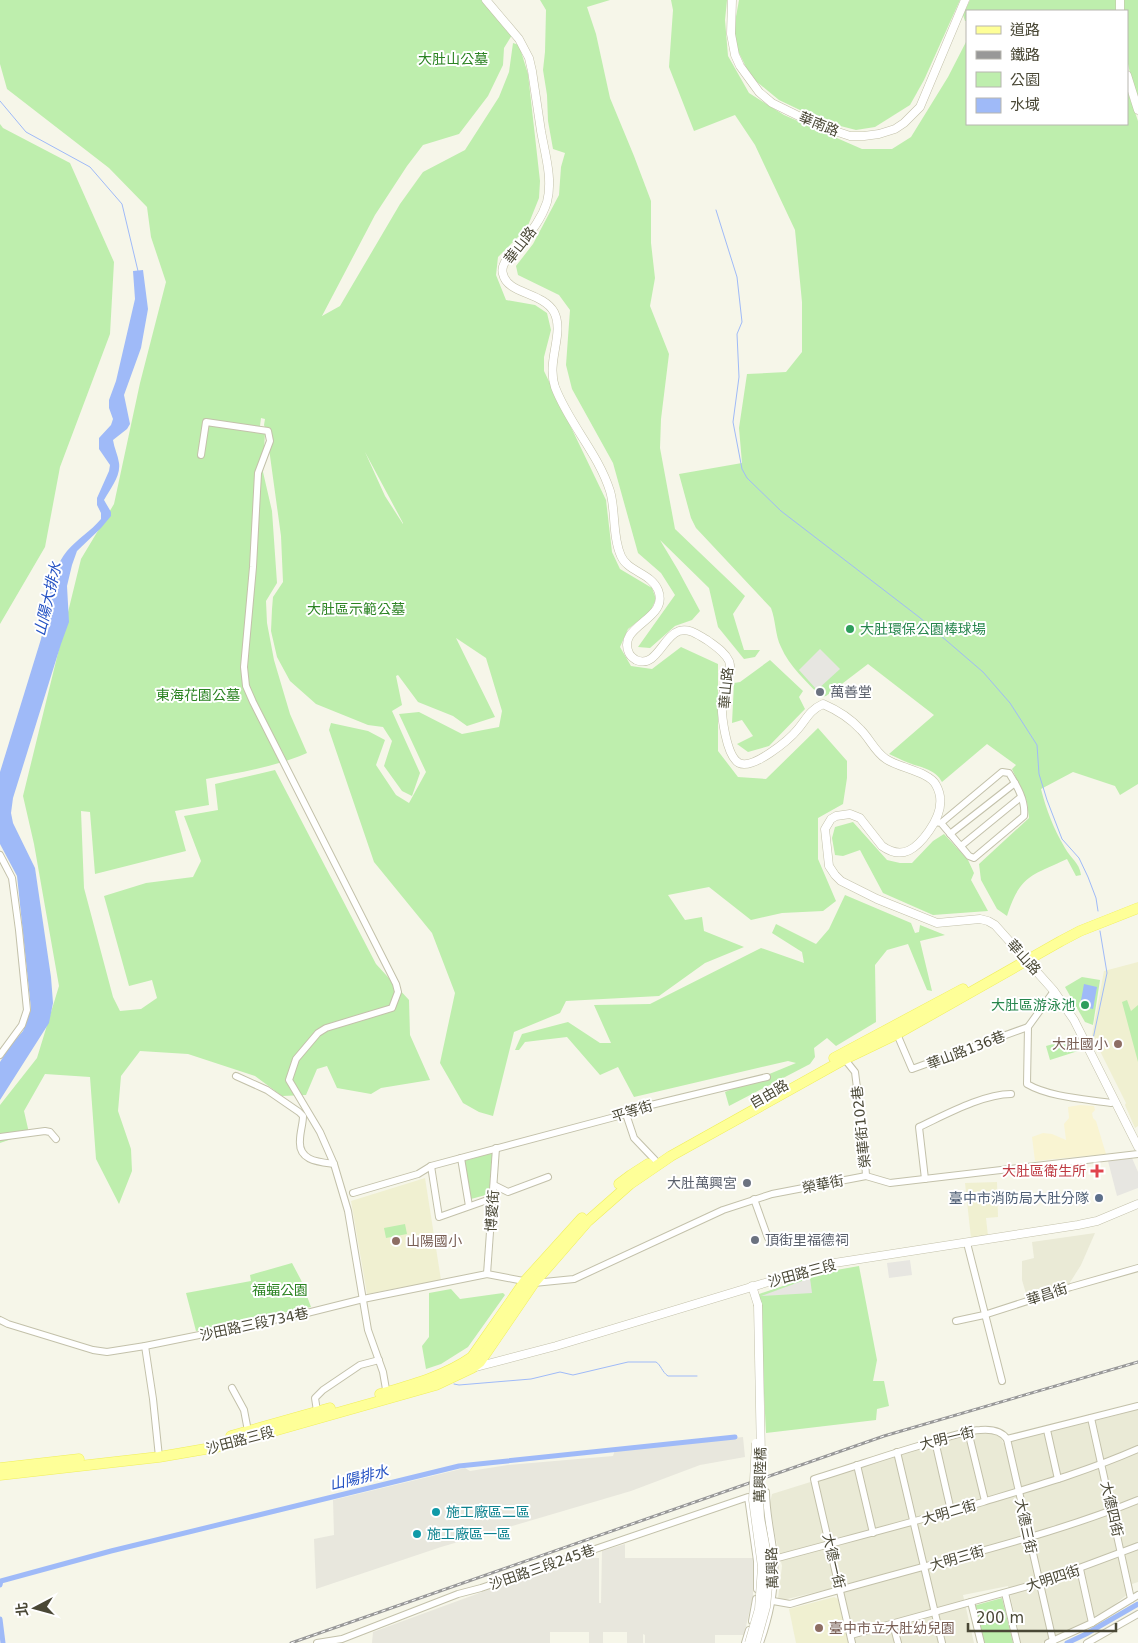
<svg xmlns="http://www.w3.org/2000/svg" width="1138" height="1643" viewBox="0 0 1138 1643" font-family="'DejaVu Sans','Noto Sans TC',sans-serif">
<rect width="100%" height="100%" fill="#f6f6e9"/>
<g fill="#eaead6">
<polygon points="1095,1233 1081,1265 1069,1284 1027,1297 1022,1280 1022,1261 1034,1258 1032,1242"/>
<polygon points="1138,1409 1138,1582 1132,1584 1133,1590 1114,1605 1080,1625 1042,1643 1021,1643 1008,1586 963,1595 974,1643 853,1643 842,1586 783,1600 778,1599 782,1566 775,1535 770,1503 772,1494 945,1440 965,1435 996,1433 1000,1434 1003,1443 1114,1416"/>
</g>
<polygon fill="#f9f4d2" points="1080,1105 1094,1106 1095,1110 1092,1113 1093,1118 1096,1121 1106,1154 1035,1161 1032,1137 1043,1133 1052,1134 1066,1140 1064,1124 1069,1118 1068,1107"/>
<g fill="#e8e7dd">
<polygon points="743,1437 745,1457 700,1465 631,1491 441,1547 316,1589 314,1539 334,1535 333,1500 465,1468 470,1471 508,1465 613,1456 615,1450"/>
<polygon points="625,1544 625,1558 753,1558 753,1596 744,1635 715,1635 715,1643 645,1643 645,1635 643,1634 643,1643 627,1643 627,1632 603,1632 603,1643 589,1643 589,1632 550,1632 550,1643 372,1643 373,1632 564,1562 584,1558 599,1558 599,1603 601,1603 602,1551"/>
</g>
<g fill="#f0f0d1">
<polygon points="1138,962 1138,1126 1135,1128 1125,1105 1126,1103 1092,1035 1104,971"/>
<polygon points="425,1178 441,1280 367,1294 351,1201"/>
<polygon points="997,1182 998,1217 986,1218 988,1236 971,1238 965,1183"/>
<polygon points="834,1597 838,1599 848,1643 796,1643 789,1609"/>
</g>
<g fill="#beeead" fill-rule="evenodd">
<path d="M0,0H483L512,35L504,48L503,65L488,96L459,134L423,145L407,166L375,215L322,316L340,306L400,204L423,172L465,150L499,97L509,72L513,43L519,45L528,74L540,181L539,198L527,228L498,257L496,275L506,300L535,305L547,313L551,330L544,357V371L606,500L612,552L620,569L652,588L656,599L650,612L628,629L620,647L631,666L652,669L681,647L718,664V751L738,777L766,779L818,728L847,761V778L843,804L818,818V859L836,901L823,911L782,913L751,920L709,887L668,895L685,920L702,917L704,931L744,947L705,963L659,996L566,1001L560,1013L514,1032L493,1116L479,1112L463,1103L440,1063L455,993L432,933L374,862L329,730L331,723L368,731L385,740L376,765L396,795L409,803L426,772L399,714L419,712L462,734L499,727L502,711L486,658L456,638L495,717L467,726L453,716L418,702L398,675L396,676L402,705L392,711L420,773L412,796L402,791L384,766L392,741L383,727L368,725L316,704L290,681L277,657L271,631L272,609L273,597L283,582L281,536L267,434L264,425L265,419L261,418L260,426L262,427L265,432L263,472L272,511L277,583L266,601L267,623L274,660L290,714L307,753C275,767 241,772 206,779L209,805L175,811L186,851L95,874L90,812L81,811L84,888L113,997L120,1011L141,1009L157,998L152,980L129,986L104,896L146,883L193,877L201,861L184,816L218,810L215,784L275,770L376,964L409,1000L410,1035L430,1080L381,1088L371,1094L337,1088L327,1066L317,1069L306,1095L282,1096L255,1076L188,1054L140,1051L121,1076L118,1111L131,1149L132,1171L119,1204L96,1159L90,1077L45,1074L24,1111L29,1133L0,1143V1105L37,1058L59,986L34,844L23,796L81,559L114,504L140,383L166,282L151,237L147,207L109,168L7,89L0,64ZM365,452L403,523V524L385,496Z"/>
<polygon points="540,0 610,0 587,7 596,34 610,98 634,156 651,201 651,243 655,278 650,306 669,354 661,419 660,448 675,529 745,596 733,614 744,650 760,650 755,657 744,659 718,627 709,588 660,540 678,570 700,611 692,620 675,626 650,648 638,647 675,595 661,573 638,553 613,463 572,389 566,365 570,310 559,295 518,275 516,266 533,244 559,195 561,167 565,153 553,149 548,121 547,95 543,70 545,52 546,10"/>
<path d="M671,0H727L725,20L728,56L749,93L784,115L862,149H892L911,137L948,77L967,40V124H1127V89L1138,121V784L1120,795L1115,786L1073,772L1041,789C1046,809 1054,830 1065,848C1071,859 1079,862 1081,875L1076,876L1067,859C1031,876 1020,875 1007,916L997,909L981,880L979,864L1029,818L1027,802L1012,769L1016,765L987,744L942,782C935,768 917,767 904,761C899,759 894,756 889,754L934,715L868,664L826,696L821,697C807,682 789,666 781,647C775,635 776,621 771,608L696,528L691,518L679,474L742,463L739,428L747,374L786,372L802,352V302L795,230L755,145L735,115L694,131L669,67L673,10Z"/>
<polygon points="739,0 960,0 924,80 910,105 875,127 856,130 825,122 779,100 751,77 738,51 734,28"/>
<polygon points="970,0 1116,0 1116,11 967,11 967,21 965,21 963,15"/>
<polygon points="1124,0 1138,0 1138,101 1132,83 1127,59 1127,11 1124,11"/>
<polygon points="0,124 3,128 70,163 114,262 110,334 60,467 45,547 0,624"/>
<polygon points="770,660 803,691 799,697 805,709 769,746 748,752 737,744 753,736 742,720 732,723 734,683 740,682"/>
<polygon points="853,822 887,860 900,863 912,863 933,841 944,834 968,860 974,873 971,880 988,911 933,915 883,893 860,850 843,856 835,855 832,838 835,827"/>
<polygon points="845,895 911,923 915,933 919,932 920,925 945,935 920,941 932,991 927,990 908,944 887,950 875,965 876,1022 836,1046 827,1038 814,1048 815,1057 810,1064 729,1106 725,1092 796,1063 788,1061 634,1097 618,1067 600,1075 567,1037 525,1042 519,1050 515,1050 522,1034 568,1022 600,1043 611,1043 594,1005 650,1004 761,948 804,963 802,952 772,933 776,924 816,944 829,929"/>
<polygon points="1082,977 1100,980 1093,1025 1085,1022 1065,987"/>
<polygon points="1127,1000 1131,1011 1138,1005 1138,1062 1122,1002"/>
<polygon points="1072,1039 1078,1051 1050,1060 1046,1046"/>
<polygon points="495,1152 493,1193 471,1199 464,1161"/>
<polygon points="405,1224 407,1234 386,1238 384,1228"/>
<polygon points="292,1263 301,1280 311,1307 196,1331 186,1293 251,1281 250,1275"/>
<polygon points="859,1266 877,1360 873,1381 884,1381 889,1406 877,1409 876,1420 766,1433 759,1294 825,1272"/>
<polygon points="451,1289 460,1299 503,1293 505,1295 468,1347 441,1364 426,1369 422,1346 429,1337 429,1293"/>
<polygon points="1002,1598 1013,1643 981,1643 973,1606"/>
</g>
<g fill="#e7e6e1">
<polygon points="820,649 840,669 817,690 799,670"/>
<polygon points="1132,1158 1138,1172 1138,1188 1117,1196 1108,1161"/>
<polygon points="910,1260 912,1275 889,1278 887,1263"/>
<polygon points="810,1278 812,1293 761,1296"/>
</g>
<g fill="#9fbaf8">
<path d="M143,270L148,309L141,348L124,395L130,424L127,429L113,440C114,448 118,455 119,463C121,476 110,489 104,500L111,512V516L101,528L77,551L72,565L67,586L69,622L61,644L13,798L11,813L13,823L35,868L51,977L53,1003L49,1023L0,1100V1062L10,1046L23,1031L31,1009L17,876L0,844V772L41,639C48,613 49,572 67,551C77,539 91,531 101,519V513L97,505V498L109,471L110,465L99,449V438L111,425L113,419L109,408V400L116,381L135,299L133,271Z"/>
<polygon points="1084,984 1097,987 1093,1009 1080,1006"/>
</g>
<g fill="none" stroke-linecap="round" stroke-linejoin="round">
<g stroke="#9fbaf8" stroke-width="1">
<polyline points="0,101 26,132 90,167 122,204 138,271"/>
<polyline points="716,210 737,277 742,322 737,334 739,377 733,422 742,469 747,478 781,511 919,617 983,672 1010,703 1037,745 1039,774 1047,800 1062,839 1079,858 1088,877 1096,898 1098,911"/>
<polyline points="1093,1039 1107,973 1100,931"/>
<path d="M454,1384L459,1385L531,1379L560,1372L573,1375L628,1362H656C661,1365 662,1372 668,1376H697"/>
</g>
<g stroke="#9fbaf8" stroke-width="5">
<polyline points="0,1585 1,1581 111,1551 459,1466 735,1437"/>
<polyline points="0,1619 3,1643"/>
<polyline points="1067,1643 1086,1634 1138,1604"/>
</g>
<g stroke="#c3c1aa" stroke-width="8">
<g id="minor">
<polyline points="201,455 206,422 268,431 270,441 258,473 253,567 244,667 246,686 253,702 396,984 398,992 392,1008 326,1028 318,1033 296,1059 289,1080 320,1132 334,1164 348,1211 368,1330 383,1372 387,1395"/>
<path d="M935,822L941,823L969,856L974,858L1024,816C1026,801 1017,786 1009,773L1002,772L941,823"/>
<polyline points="950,834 1015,783"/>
<polyline points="961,846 1021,797"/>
<polyline points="0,855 12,878 19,930 27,1010 22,1025 0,1055"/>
<path d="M1054,991L1028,1027L1027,1084C1049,1097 1085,1099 1111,1103"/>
<polyline points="897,1034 912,1069 1028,1027"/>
<polyline points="843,1057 855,1072 864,1144 866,1176"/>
<path d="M236,1076L267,1090L299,1112L303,1116C303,1124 300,1132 300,1140C298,1161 319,1162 334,1164"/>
<polyline points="626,1114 634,1138 655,1160"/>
<polyline points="0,1137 45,1131 50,1132 56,1139"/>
<polyline points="461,1158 469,1206"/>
<polyline points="431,1166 439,1217 493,1198"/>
<path d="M925,1179L919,1127C945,1115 983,1094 1011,1094"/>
<polyline points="494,1185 508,1192 548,1177"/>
<polyline points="353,1193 418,1174 431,1166 626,1114 651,1105 767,1077"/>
<polyline points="754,1199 768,1238"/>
<polyline points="967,1243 1002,1381"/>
<polyline points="487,1274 496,1148"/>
<polyline points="0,1320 8,1324 93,1350 107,1352 145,1346 303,1314 363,1299 487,1274 534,1283 574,1279 723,1210 772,1194 866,1176 890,1183 1138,1154"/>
<polyline points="956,1321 984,1315 1071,1287 1138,1268"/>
<polyline points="145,1346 153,1399 159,1457"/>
<polyline points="232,1388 244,1410 248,1431"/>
<polyline points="317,1411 315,1398 323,1390 360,1365 379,1360"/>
<polyline points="1091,1418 1131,1599"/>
<polyline points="1047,1430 1058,1479"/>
<polyline points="968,1431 985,1501"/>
<polyline points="1007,1439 1138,1406"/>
<polyline points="935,1441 951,1511"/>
<polyline points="897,1452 942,1643"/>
<polyline points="857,1465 873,1533"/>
<path d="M763,1560L774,1559C844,1540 914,1522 983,1502C1036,1486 1088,1471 1138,1449"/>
<polyline points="1080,1569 1092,1623"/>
<polyline points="1005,1593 1017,1643"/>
<path d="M773,1601L790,1604C845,1588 901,1573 956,1558C1018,1541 1079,1524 1138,1500"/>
<polyline points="971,1602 981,1643"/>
<polyline points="752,1621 756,1599"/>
<polyline points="893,1624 898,1643"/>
<polyline points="851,1635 1039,1583 1138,1546"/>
<polyline points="317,1643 342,1639 458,1594 481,1588 748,1497 757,1561 757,1589"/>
<polyline points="745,1643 749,1630"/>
<path d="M760,1643C770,1615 776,1588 774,1558C772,1536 766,1514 766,1492"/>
<path d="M852,1643L814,1479C854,1467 892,1453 932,1442C948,1437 964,1431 980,1430C991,1429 1001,1430 1007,1439L1053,1641"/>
<polyline points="1048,1643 1092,1623 1138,1595"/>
<polyline points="1087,1643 1138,1614"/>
</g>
</g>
<g stroke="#c3c1aa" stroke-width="9">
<g id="tertiary">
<path d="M486,0L519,39L529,58L532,71C535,91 538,111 541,131C545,154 553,179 547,202C541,221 529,234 517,249C513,253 506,259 504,264C502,268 502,271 503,274C507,294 543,292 554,312C565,333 546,361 555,387C569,424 598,453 610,491C616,511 612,536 621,556C628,572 651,573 658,590C670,620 616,625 629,653C630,656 633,658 636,660C656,669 663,636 679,631C690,628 698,635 707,640C715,646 725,652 729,661C734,674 722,688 722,701C721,714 726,756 739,763C753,770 789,740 798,729C807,718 810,710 823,704C837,710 851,719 861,730C870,739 875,752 886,759C899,768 930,772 936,785C945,801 939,817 929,831C917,848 903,861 882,846L860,818L850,814L836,816L831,819L825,829L829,866L835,875L841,881L877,899L937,923L980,919L988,921L995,925L1054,991L1074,1020L1138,1147"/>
<polyline points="732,0 731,34 735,55 740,66 759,92 772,103 817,125 850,136 864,136 879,134 895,129 904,123 920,107 965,0"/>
<polyline points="1120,11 1120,0"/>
<polyline points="1127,75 1138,110"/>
<polyline points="752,1286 758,1305"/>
<polyline points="476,1367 556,1346 828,1264 1078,1225 1097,1221 1138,1204"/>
</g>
</g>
<g stroke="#f0ef5c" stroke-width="11">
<g id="primary">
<polyline points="834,1058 963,989"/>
<polyline points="619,1184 631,1175 648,1164"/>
<path d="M380,1394C411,1385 445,1376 472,1357L525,1281L582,1218"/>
<polyline points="231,1436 330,1408"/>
<polyline points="0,1468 79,1459"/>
<polyline points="0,1475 159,1457 217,1447 436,1385 472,1368 480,1362 534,1283 588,1221 630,1184 671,1156 845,1059 897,1034 1061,941 1080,931 1138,908"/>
</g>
</g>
<use href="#minor" stroke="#fff" stroke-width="6"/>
<use href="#tertiary" stroke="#fff" stroke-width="8"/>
<use href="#primary" stroke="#feff98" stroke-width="10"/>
<g stroke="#989898" stroke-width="3">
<polyline id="rail" points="291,1643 884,1436 1138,1362"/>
</g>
<use href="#rail" stroke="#fff" stroke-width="1" stroke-dasharray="4" stroke-linecap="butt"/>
<g stroke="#c3c1aa" stroke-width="9" stroke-linecap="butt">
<g id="tertiary-bridge">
<polyline points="749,1643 759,1609 762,1567 753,1500 756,1443"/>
<polyline points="756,1643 766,1607 768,1586 767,1555 760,1518 759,1500 761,1457 758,1305"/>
</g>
</g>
<use href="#tertiary-bridge" stroke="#fff" stroke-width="8"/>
</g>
<g fill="#2e9e5b" stroke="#fff" stroke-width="2">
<circle cx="850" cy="629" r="5"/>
<circle cx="1085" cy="1005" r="5"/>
</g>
<g fill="#6b7280" stroke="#fff" stroke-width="2">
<circle cx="820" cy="692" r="5"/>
<circle cx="747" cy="1183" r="5"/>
<circle cx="755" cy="1240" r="5"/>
</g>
<g fill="#8d6e63" stroke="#fff" stroke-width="2">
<circle cx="1118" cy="1044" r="5"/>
<circle cx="396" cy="1241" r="5"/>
<circle cx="819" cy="1628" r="5"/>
</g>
<path fill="#e0444e" stroke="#fff" stroke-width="2" d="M1094.5 1163.5h5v5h5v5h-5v5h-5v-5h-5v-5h5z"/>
<circle fill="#5c6f8a" stroke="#fff" stroke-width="2" cx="1099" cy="1198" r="5"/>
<g fill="#0f9aa8" stroke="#fff" stroke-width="2">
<circle cx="436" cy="1512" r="5"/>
<circle cx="417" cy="1534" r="5"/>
</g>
<g text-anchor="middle" stroke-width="4" stroke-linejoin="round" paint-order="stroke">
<g font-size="14" fill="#2b8322" stroke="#fff">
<text x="453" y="64">大肚山公墓</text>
<text x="356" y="614">大肚區示範公墓</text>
<text x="198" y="700">東海花園公墓</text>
<text x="280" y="1295">福蝠公園</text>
</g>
<g font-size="14" fill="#4a4836" stroke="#fff">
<text transform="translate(819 124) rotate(22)" y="5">華南路</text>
<text transform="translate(520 245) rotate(-52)" y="5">華山路</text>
<text transform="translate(726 688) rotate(-85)" y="5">華山路</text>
<text transform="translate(1024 957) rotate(48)" y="5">華山路</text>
<text transform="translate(966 1050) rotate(-21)" y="5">華山路136巷</text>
<text transform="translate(769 1094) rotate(-30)" y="5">自由路</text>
<text transform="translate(632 1111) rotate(-17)" y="5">平等街</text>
<text transform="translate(861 1127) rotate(-96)" y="5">榮華街102巷</text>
<text transform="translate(823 1184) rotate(-11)" y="5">榮華街</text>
<text transform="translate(492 1211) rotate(-86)" y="5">博愛街</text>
<text transform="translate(802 1273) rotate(-15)" y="5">沙田路三段</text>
<text transform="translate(1047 1294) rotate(-18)" y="5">華昌街</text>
<text transform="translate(254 1324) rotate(-12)" y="5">沙田路三段734巷</text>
<text transform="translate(947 1438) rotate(-14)" y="5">大明一街</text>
<text transform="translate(240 1440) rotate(-15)" y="5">沙田路三段</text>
<text transform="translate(760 1475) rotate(-89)" y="5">萬興陸橋</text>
<text transform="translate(1112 1509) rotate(77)" y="5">大德四街</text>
<text transform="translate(949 1512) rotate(-16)" y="5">大明二街</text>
<text transform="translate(1026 1526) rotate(78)" y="5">大德三街</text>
<text transform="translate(957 1558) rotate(-16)" y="5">大明三街</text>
<text transform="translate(834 1561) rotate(77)" y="5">大德一街</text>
<text transform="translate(542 1567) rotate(-19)" y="5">沙田路三段245巷</text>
<text transform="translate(772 1568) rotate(-92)" y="5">萬興路</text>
<text transform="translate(1053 1578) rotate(-18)" y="5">大明四街</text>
</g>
<g font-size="14" fill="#27864d" stroke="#fff" text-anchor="start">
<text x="860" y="634">大肚環保公園棒球場</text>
<text x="1075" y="1010" text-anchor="end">大肚區游泳池</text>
</g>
<g font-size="14" fill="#5b616d" stroke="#fff" text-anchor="start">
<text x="830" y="697">萬善堂</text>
<text x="737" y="1188" text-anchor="end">大肚萬興宮</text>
<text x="765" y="1245">頂街里福德祠</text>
</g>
<g font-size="14" fill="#785e54" stroke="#fff" text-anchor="start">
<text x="1108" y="1049" text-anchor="end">大肚國小</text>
<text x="406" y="1246">山陽國小</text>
<text x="829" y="1633">臺中市立大肚幼兒園</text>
</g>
<g font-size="14" fill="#be3a42" stroke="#fff" text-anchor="end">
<text x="1086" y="1176">大肚區衛生所</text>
</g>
<g font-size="14" fill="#4e5e75" stroke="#fff" text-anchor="end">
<text x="1089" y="1203">臺中市消防局大肚分隊</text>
</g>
<g font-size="14" fill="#0d838f" stroke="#fff" text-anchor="start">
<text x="446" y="1517">施工廠區二區</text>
<text x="427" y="1539">施工廠區一區</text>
</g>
<g font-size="15" font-style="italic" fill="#2351c3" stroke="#fff">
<text transform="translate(48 599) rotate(-77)" y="5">山陽大排水</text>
<text transform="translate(359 1478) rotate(-14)" y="5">山陽排水</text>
</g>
</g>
<rect x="966" y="10" width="162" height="115" fill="#ffffff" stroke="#b7b6af"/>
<rect x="976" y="26" width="25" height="8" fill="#feff98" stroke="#b7b6af"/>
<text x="1010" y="35" font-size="15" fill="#4a4836">道路</text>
<rect x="976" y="51" width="25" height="8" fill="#989898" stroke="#b7b6af"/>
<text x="1010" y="60" font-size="15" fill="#4a4836">鐵路</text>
<rect x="976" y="72" width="25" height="15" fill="#beeead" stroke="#b7b6af"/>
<text x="1010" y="85" font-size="15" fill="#4a4836">公園</text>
<rect x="976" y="98" width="25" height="15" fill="#9fbaf8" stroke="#b7b6af"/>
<text x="1010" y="110" font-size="15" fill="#4a4836">水域</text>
<g transform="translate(35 1608) rotate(264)" stroke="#ffffff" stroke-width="4" paint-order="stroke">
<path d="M0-4L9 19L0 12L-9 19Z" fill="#4a4836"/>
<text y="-8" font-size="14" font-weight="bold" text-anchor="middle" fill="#4a4836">北</text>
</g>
<path d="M968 1623v8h148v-8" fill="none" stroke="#4a4836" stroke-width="2.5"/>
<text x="976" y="1623" font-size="15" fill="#4a4836" stroke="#ffffff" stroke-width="4" paint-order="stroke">200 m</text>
</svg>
